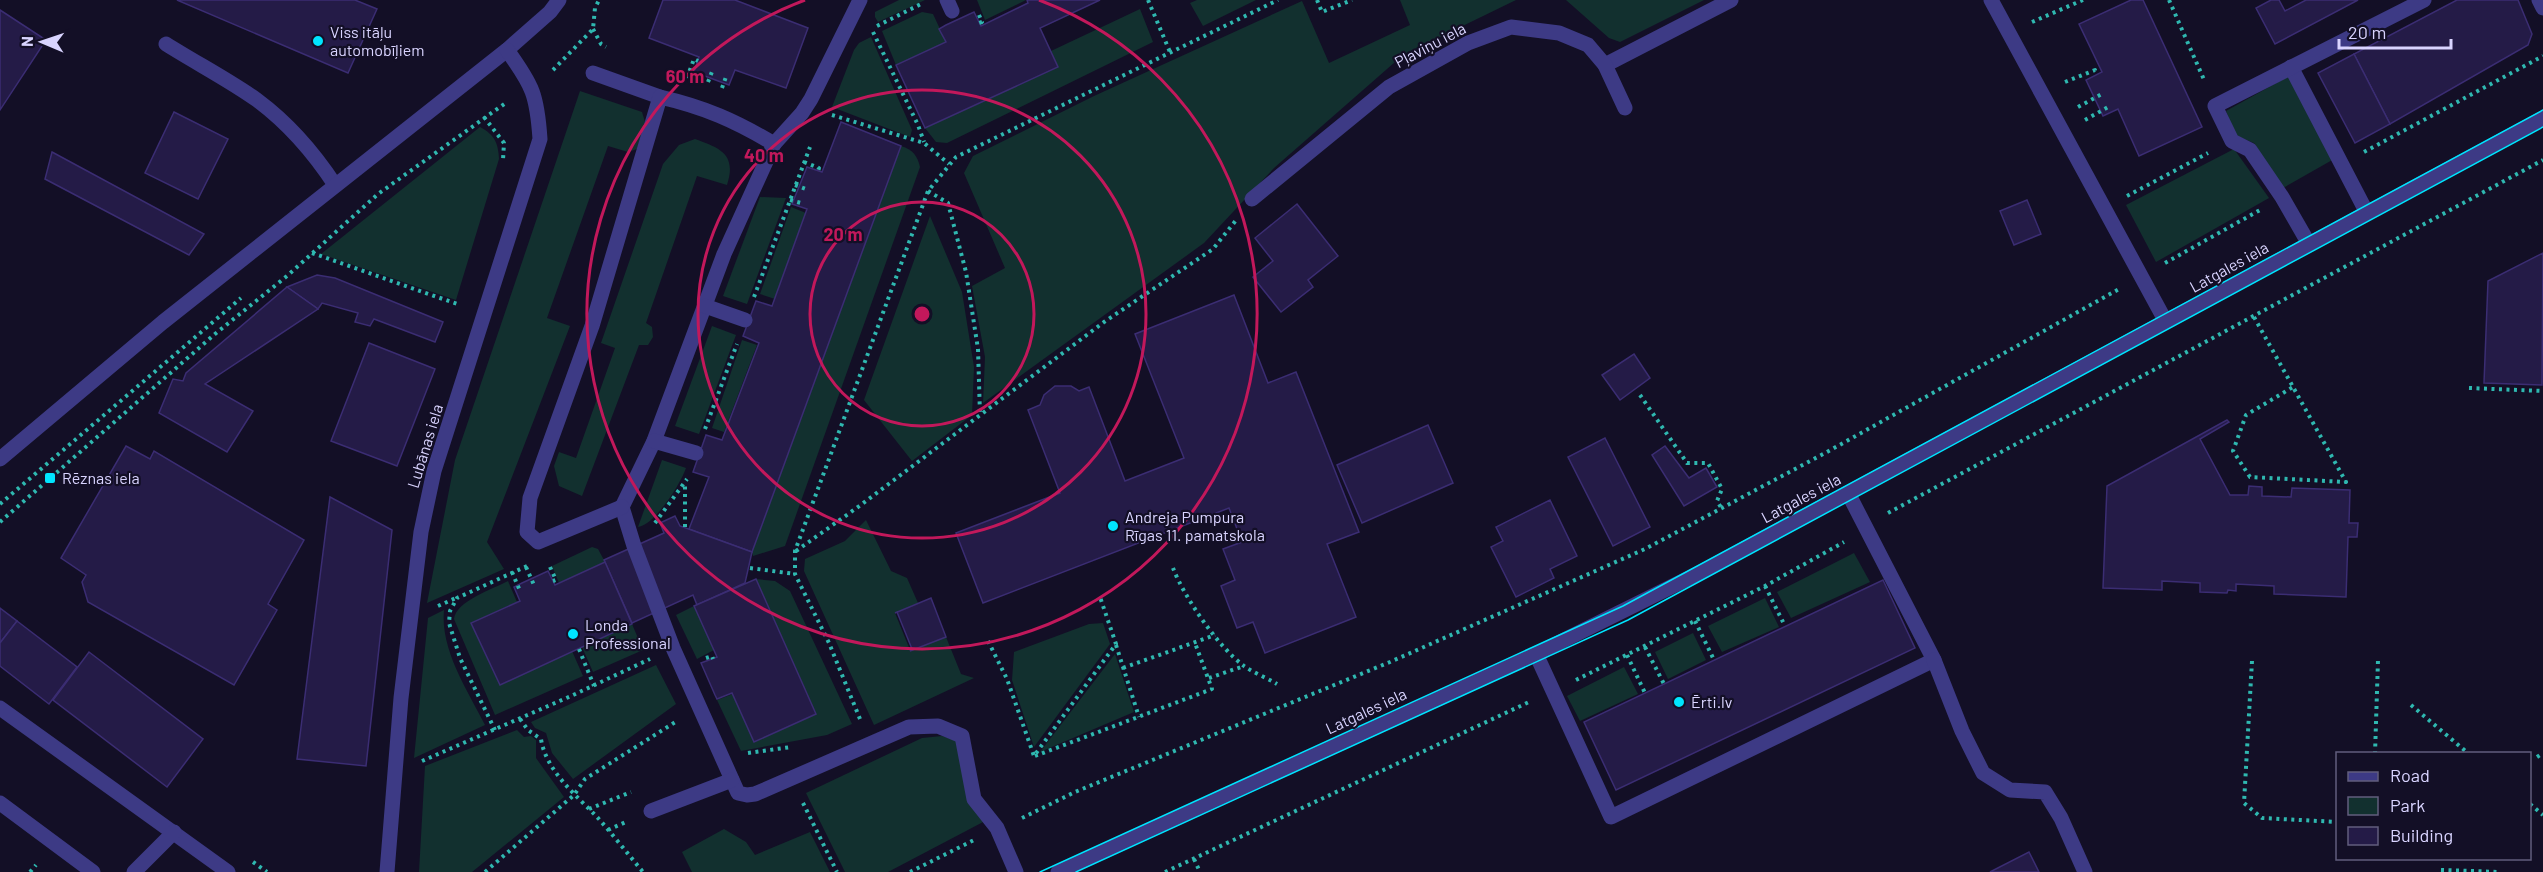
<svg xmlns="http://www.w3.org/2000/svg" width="2543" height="872" viewBox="0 0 2543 872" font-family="Barlow,sans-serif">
<rect width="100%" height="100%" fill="#130f26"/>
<g fill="#12302f">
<polygon points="899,0 925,0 878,22 875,17 875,12"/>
<polygon points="977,0 1026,0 985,20"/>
<polygon points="1197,0 1256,0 1203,26 1190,3"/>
<polygon points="1400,0 1516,0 1403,55 1274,168 1204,243 983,403 985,357 972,286 1005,268 964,173 973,156 1094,96 1302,1 1329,63 1410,25"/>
<polygon points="1566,0 1704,0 1620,42 1609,38"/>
<polygon points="1140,9 1153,42 947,143 936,142 925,128 1058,67 1051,51"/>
<polygon points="922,12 933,14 946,42 896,65 882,31"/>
<polygon points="871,37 912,130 910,137 832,107 854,50 859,43"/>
<polygon points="2289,76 2334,159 2283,188 2254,143 2235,135 2226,111"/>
<polygon points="580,91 642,112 645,122 637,149 628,152 608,146 547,318 570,326 487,542 504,569 427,603 455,460"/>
<path d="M480,127C495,135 498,143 499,159L456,300L321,254Z"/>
<path d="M695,139C720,148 737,154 727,185L697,176L646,323L652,327L653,337L648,345H639L582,496L559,486L554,466L559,452L576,458L615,348L601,343L663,164L679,145Z"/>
<path d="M901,146C913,150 917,155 920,167L785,546L753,556L752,552Z"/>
<polygon points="2234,149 2269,198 2156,262 2126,205"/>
<polygon points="760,197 786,198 747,304 723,296"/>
<polygon points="791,207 806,213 775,299 760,294"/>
<polygon points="930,216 962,292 974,367 972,415 912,461 864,400"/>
<polygon points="712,326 736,335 699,434 675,426"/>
<polygon points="742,340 757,345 724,432 712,428"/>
<path d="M662,460L686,468C681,483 655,525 638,527Z"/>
<polygon points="866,520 891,571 907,578 918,603 895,613 910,650 946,637 961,674 974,678 874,725 804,571 805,559 845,541"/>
<polygon points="592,547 598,549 605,562 559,583 552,566"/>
<polygon points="1854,553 1870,582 1791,618 1777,592"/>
<polygon points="756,579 775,581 790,591 852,724 827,735 741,751 717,700 733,694 754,742 816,714"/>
<path d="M508,581L517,602L471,623L500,685L572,651L583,676L495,715L454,619C456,601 493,589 508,581Z"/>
<polygon points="1765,598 1779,627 1722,652 1708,626"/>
<polygon points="694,606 714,650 697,659 676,615"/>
<path d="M444,610C440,650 468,691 485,725L414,758L428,618Z"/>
<polygon points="1103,623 1110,644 1034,747 1012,680 1014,652 1089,624"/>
<polygon points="632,624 643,650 593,672 582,647"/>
<polygon points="1693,633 1706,660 1668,679 1655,652"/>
<polygon points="1115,654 1134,712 1040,752"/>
<polygon points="656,665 676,704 573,779 552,753 546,733 535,728 531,722"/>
<polygon points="1624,667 1638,694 1580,721 1567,696"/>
<polygon points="517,730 524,737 531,736 536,740 536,758 564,797 472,872 419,872 425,766"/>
<polygon points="942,736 957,741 985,821 888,872 845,872 806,793 922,738"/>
<polygon points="724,829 746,842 755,855 810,832 830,872 692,872 682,852"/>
</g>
<g fill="#241b47" stroke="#3b2d73" stroke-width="1.5">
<polygon points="177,0 355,0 377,9 348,73"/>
<polygon points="663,0 735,0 808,28 786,88 735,70 729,85 694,72 699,57 649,38"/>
<polygon points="1027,0 1100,0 1040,28 1058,67 925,128 896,65 946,42 939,29 946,25 974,12 981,26 1028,3"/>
<polygon points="2131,0 2143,0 2202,127 2139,156 2118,109 2103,116 2086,80 2102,72 2079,24"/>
<polygon points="2271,0 2279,0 2285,11 2306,0 2358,0 2275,44 2256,8"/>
<polygon points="2457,0 2518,0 2532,34 2528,45 2390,124 2354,54"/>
<polygon points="0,10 46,40 0,110"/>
<polygon points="2354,54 2390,124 2355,143 2318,73"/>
<polygon points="174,112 228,139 198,199 145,173"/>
<polygon points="841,122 901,146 752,552 689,529 709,477 693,472 706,435 722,440 759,343 743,336 746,328 756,301 772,306 807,209 792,204 807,167 822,172"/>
<polygon points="52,152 204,234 189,255 45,179"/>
<polygon points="2027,200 2041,234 2014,245 2000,211"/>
<polygon points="1297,204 1338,256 1308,280 1313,287 1281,312 1253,277 1273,261 1255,238"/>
<polygon points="2543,253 2542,385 2484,383 2488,281"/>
<polygon points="317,275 335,278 443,322 435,342 374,319 370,326 355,322 358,313 322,303 318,309 287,287"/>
<polygon points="287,287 318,309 205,384 253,411 227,452 159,413 173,379 183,381 186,373"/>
<polygon points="1234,295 1268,383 1296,372 1359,532 1327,544 1356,617 1265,653 1253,622 1237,628 1221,586 1235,580 1223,549 1242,542 1229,508 983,603 956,533 1060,493 1028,410 1040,405 1044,395 1055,386 1071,386 1079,391 1089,387 1125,481 1184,458 1135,334"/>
<polygon points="369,343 435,369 397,466 331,441"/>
<polygon points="1634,354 1650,378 1620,400 1602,375"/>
<polygon points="2227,420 2229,422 2200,439 2230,495 2248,495 2249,486 2262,487 2262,496 2291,497 2292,488 2350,490 2349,523 2358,523 2357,537 2348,537 2346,597 2274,594 2274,586 2236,584 2236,591 2228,590 2227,593 2200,592 2200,583 2162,581 2162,590 2103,588 2107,486"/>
<polygon points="1428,425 1453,483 1362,523 1337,465"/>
<polygon points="1605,438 1650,527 1613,546 1568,457"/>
<polygon points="126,446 150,459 154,451 304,540 268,604 277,610 234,685 88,602 82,582 86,575 61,558"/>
<polygon points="1665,446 1689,478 1706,468 1717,487 1684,506 1652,455"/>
<polygon points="330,497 392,530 366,766 297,759"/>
<polygon points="1550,500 1577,556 1550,569 1554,578 1516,597 1491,547 1503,541 1496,527"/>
<polygon points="675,516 680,526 752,552 745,583 697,605 693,595 632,623 604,560 664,533 660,523"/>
<polygon points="605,562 632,624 500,685 471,623 520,601 514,587 522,583 548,571 555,585"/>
<polygon points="756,579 816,714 754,742 732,693 717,699 715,695 701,663 717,657 694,606"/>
<polygon points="1883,580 1915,648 1616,790 1584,722"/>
<polygon points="931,598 946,637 910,651 912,649 897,612 895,613"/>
<polygon points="0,608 17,621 0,643"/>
<polygon points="17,621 77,667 49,704 0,666 0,643"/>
<polygon points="89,652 203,739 167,787 53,700"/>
<polygon points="2029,852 2039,872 1990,872"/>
</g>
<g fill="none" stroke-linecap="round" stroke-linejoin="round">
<g stroke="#2fb8b0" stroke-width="4" stroke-dasharray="3 4.5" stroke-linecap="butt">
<polyline points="1148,0 1170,52"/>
<polyline points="1317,0 1322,12 1352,0"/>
<polyline points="2169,0 2205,82"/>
<polyline points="979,15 982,22 979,23"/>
<polyline points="2032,22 2083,0"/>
<polyline points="877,26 921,4"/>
<polyline points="593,29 601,44 606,47"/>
<polyline points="873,32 918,125 924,142"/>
<polyline points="553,70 593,29 595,8 599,0"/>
<polyline points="687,78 694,59 698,61"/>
<polyline points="708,82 713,69"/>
<polyline points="2065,82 2095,70 2096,75"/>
<polyline points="722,88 727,74"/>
<polyline points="2078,107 2102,94"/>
<polyline points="832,115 924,143 949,164"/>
<polyline points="484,117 504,143 503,160"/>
<polyline points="2085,120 2108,107"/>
<polyline points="2364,152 2543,56"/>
<polyline points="804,162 819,168 818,171"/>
<polyline points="795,185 806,189"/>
<polyline points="928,191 948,203 966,272 978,349 980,415"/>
<polyline points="2127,196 2208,153"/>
<polyline points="790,200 801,203"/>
<polyline points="312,253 460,305"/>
<polyline points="2165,263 2260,210"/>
<polyline points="754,297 810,147"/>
<polyline points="2254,317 2346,482 2250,477 2233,451 2246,415 2293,387"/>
<polyline points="2469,388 2543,391"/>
<polyline points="1640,395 1687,463 1708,463 1722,489 1717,501 1722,509"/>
<polyline points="705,429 737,344"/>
<polyline points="0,504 241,298"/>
<polyline points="1888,513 2543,160"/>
<polyline points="0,522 215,334 287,276 378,194 507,102"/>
<polyline points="655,523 687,479"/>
<polyline points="685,527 685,484"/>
<polyline points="796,551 858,507 1104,322 1213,249 1237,219"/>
<polyline points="526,567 534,585"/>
<polyline points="550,567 556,580 553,581"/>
<polyline points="750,568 795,574"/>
<path d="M1173,568C1184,597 1219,648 1244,666C1254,673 1267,678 1277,684"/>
<polyline points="512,572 520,591"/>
<polyline points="1765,586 1785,626"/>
<polyline points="438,606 456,598"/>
<polyline points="1695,621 1714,660"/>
<polyline points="988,641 1007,679 1034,756 1116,644 1100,597"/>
<polyline points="1116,645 1139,717"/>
<polyline points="1645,647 1664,684"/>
<polyline points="579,649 594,686"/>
<polyline points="1627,655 1645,693"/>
<polyline points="706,658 712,656 713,659"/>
<polyline points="2252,661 2244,803 2262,818 2338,822"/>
<polyline points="1123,668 1215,635"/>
<polyline points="1209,678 1244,666"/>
<polyline points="1576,680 1765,586 1844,542"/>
<polyline points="2411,705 2469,754"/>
<path d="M520,719L528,730L541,739C546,771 576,795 598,818C613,835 628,854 643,872"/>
<polyline points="860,719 829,643 795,574 795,551 928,191 956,157 1278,0"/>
<polyline points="495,730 460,658 449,623 450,611 457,598 527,566"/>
<polyline points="748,753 791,747"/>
<polyline points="2375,754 2378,660"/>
<polyline points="1035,756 1212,689 1195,643"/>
<polyline points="2537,757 2543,753"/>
<polyline points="422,761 571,696 650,659"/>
<polyline points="803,803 837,872"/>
<polyline points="2530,804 2543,815"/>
<polyline points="589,809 631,792"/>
<polyline points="1022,818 1075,792 1390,662 1645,549 1827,452 2119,289"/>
<polyline points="608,830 628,821"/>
<polyline points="1194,859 1200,872"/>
<polyline points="253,862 267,872"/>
<polyline points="2441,870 2500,872"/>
<polyline points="30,872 36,865"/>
<polyline points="485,872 574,795 585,779 677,721"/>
<polyline points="910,872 974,840"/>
<polyline points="1165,872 1529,702"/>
</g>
<g stroke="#3d3a85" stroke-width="15">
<polyline points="860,0 811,99 802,113 774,144 724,254 654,441 622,507 634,546 673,648 738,793 747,795 755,794 909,727 938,726 962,736 974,799 997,828 1016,872"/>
<polyline points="947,0 952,11"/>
<polyline points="1991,0 2166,322"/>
<polyline points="2539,0 2543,8"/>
<path d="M166,44C196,63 229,80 257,100C288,123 314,153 335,185"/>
<polyline points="1605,65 1731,0"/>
<polyline points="2291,67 2367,213"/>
<polyline points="593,73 660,97"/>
<polyline points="1252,199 1389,87 1468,43 1511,27 1559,33 1588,45 1605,65 1625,108"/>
<polyline points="2309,244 2282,197 2250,150 2232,141 2215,106 2424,0"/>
<polyline points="705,306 745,320"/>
<polyline points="654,441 696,453"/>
<polyline points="0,459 163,322 507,50 550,12 559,0"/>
<path d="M622,507L538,542L527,532L530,498L592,326L660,97C704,107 736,121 774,144"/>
<polyline points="1536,654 1611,817 1934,660 1848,493"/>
<polyline points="1934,660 1962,731 1983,773 2010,790 2045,792 2061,818 2085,872"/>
<polyline points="0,708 228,872"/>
<polyline points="0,803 93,872"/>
<polyline points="651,811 732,780"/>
<polyline points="134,872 174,832"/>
<path d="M387,872L401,698L421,532L434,471L540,139C537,95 533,86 507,50"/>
<polyline points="1058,872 1536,654 1699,573 2543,118"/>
</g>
<g stroke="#00e5ff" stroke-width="1.5">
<polyline points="1040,872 1623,606 2543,110"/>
<polyline points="1076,872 1628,620 2543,127"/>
</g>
</g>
<g fill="none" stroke="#c2185b" stroke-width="3">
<circle cx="922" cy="314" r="112"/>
<circle cx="922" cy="314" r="224"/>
<path d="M1039 0A335 335 0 1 1 805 0"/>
</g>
<g fill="#00e5ff" stroke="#130f26" stroke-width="2">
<circle cx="318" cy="41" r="6"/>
<rect x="44" y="472" width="12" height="12" rx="3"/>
<circle cx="1113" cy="526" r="6"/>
<circle cx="573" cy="634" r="6"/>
<circle cx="1679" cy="702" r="6"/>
</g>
<g text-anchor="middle" stroke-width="4.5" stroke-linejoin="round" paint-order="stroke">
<g font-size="16" fill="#d9d4ff" stroke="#130f26" text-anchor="start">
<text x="330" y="38">Viss itāļu<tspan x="330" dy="18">automobīļiem</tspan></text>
<text x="62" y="484">Rēznas iela</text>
<text x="1125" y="523">Andreja Pumpura<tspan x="1125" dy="18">Rīgas 11. pamatskola</tspan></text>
<text x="585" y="631">Londa<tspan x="585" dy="18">Professional</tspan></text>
<text x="1691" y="708">Ērti.lv</text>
</g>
<g font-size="16" fill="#d9d4ff" stroke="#130f26">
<text transform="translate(1430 45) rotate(-28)" y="6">Pļaviņu iela</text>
<text transform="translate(2229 267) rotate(-29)" y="6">Latgales iela</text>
<text transform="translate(425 446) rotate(-73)" y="6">Lubānas iela</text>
<text transform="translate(1801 498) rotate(-28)" y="6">Latgales iela</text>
<text transform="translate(1366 711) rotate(-25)" y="6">Latgales iela</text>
</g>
</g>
<circle cx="922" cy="314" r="9" fill="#c2185b" stroke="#130f26" stroke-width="3"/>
<g font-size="18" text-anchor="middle" font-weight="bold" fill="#c2185b" stroke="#130f26" stroke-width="4.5" stroke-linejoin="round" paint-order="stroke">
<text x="685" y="83">60 m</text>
<text x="764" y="162">40 m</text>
<text x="843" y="241">20 m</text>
</g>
<rect x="2336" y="752" width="195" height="108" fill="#130f26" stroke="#625e7d" stroke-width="1.5"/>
<rect x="2348" y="772" width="30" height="9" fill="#3d3a85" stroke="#625e7d" stroke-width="1.5"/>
<text x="2390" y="782" font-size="18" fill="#d9d4ff">Road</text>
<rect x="2348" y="797" width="30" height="18" fill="#12302f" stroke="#625e7d" stroke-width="1.5"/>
<text x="2390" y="812" font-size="18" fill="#d9d4ff">Park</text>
<rect x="2348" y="827" width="30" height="18" fill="#241b47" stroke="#625e7d" stroke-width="1.5"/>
<text x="2390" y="842" font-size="18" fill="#d9d4ff">Building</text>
<g transform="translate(42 42) rotate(272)" stroke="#130f26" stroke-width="4.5" paint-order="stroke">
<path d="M0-4.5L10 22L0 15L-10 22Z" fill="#d9d4ff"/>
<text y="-9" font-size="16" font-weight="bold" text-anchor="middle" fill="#d9d4ff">N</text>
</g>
<path d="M2339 39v9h112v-9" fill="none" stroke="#d9d4ff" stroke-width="3"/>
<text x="2348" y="39" font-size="18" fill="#d9d4ff" stroke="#130f26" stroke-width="4.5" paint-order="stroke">20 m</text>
</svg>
